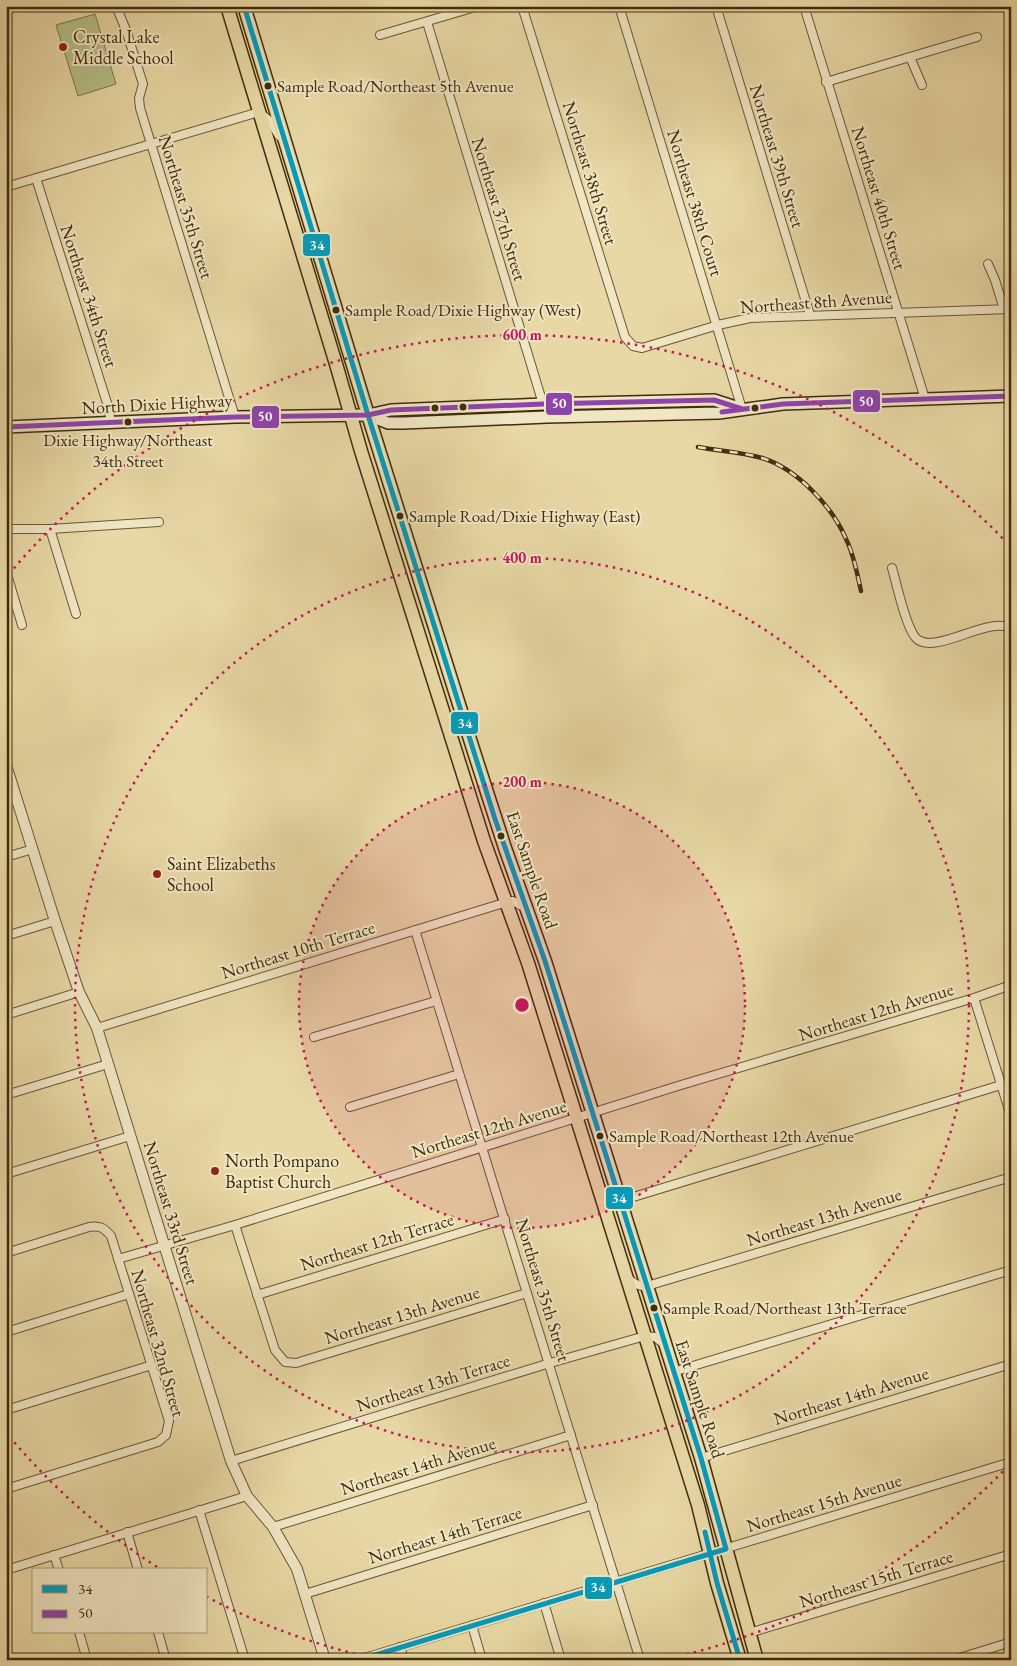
<svg xmlns="http://www.w3.org/2000/svg" width="1017" height="1666" viewBox="0 0 1017 1666" font-family="'EB Garamond',serif">
<rect width="100%" height="100%" fill="#e8d8a5"/>
<filter id="stains"><feTurbulence type="fractalNoise" baseFrequency=".004" numOctaves="4"/><feColorMatrix values="0 0 0 0 .2 0 0 0 0 .09 0 0 0 0 .02 0 0 0 .5 -.17"/></filter>
<radialGradient id="worn" r=".72"><stop offset=".6" stop-color="#630" stop-opacity="0"/><stop offset="1" stop-color="#630" stop-opacity=".3"/></radialGradient>
<polygon fill="#b5bf87" stroke="#7a764a" points="95,14 116,84 78,96 56,25"/>
<g fill="none" stroke-linecap="round" stroke-linejoin="round">
<g stroke="#6a5733" stroke-width="10">
<g id="minor">
<polyline points="116,6 126,30 143,84 139,98 140,108 235,417"/>
<polyline points="522,6 625,337 633,346 642,348 718,325 750,318 1011,309"/>
<polyline points="619,6 742,409"/>
<polyline points="716,6 810,315"/>
<polyline points="804,6 925,399"/>
<polyline points="427,22 543,404"/>
<polyline points="380,35 479,6"/>
<polyline points="910,57 922,85"/>
<polyline points="826,82 977,37"/>
<polyline points="36,178 108,406 111,423"/>
<polyline points="6,187 259,112 270,121 279,136"/>
<polyline points="988,264 995,280 1004,309"/>
<polyline points="6,529 50,529 159,522"/>
<polyline points="50,529 76,614"/>
<path d="M892,568C897,585 905,624 915,637C932,658 986,616 1011,628"/>
<polyline points="6,571 22,625"/>
<polyline points="6,857 33,849"/>
<polyline points="415,930 640,1660"/>
<polyline points="6,936 55,921"/>
<polyline points="974,998 1011,1116"/>
<polyline points="6,1015 79,992"/>
<polyline points="97,1028 507,902 513,901 527,909"/>
<polyline points="314,1037 436,1001"/>
<polyline points="6,1095 108,1064"/>
<polyline points="350,1107 459,1074"/>
<polyline points="6,1174 130,1136"/>
<polyline points="620,1201 1001,1085"/>
<polyline points="235,1225 275,1350 285,1362 296,1363 527,1293"/>
<path d="M6,1253L89,1227C100,1225 104,1228 111,1236L169,1421L166,1435L158,1442L6,1489"/>
<polyline points="118,1259 235,1225 681,1085 974,998 1011,985"/>
<path d="M627,1278C633,1282 638,1287 647,1286L1011,1177"/>
<polyline points="257,1295 505,1219"/>
<polyline points="6,1332 129,1294"/>
<polyline points="673,1372 1011,1270"/>
<polyline points="6,1410 152,1365"/>
<polyline points="701,1458 1011,1364"/>
<polyline points="231,1461 550,1363 645,1336 655,1337 665,1345"/>
<polyline points="199,1510 245,1660"/>
<polyline points="273,1527 571,1435"/>
<polyline points="127,1532 138,1570"/>
<polyline points="54,1555 59,1570"/>
<polyline points="6,1570 247,1496"/>
<polyline points="305,1594 593,1505"/>
<polyline points="544,1603 561,1660"/>
<polyline points="472,1625 482,1660"/>
<polyline points="79,1632 87,1660"/>
<polyline points="158,1632 166,1660"/>
<polyline points="749,1633 1011,1554"/>
<polyline points="400,1647 404,1660"/>
<polyline points="6,1653 8,1660"/>
<polyline points="358,1660 1011,1462"/>
<polyline points="953,1660 1011,1642"/>
</g>
</g>
<g stroke="#6a5733" stroke-width="12">
<polyline id="tertiary" points="6,765 55,921 79,992 97,1028 231,1461 247,1496 273,1527 297,1569 325,1660"/>
</g>
<g stroke="#402c0d" stroke-width="14">
<g id="secondary">
<polyline points="368,415 388,423 403,423 547,417 719,413 783,404 1011,396"/>
<polyline points="6,427 235,417 368,415 391,410 543,404 714,400 742,409"/>
</g>
</g>
<g stroke="#402c0d" stroke-width="15">
<g id="primary">
<polyline points="227,6 336,364 361,451 484,841 528,963 698,1505 717,1583 740,1660"/>
<polyline points="244,6 368,415 474,752 505,848 545,961 701,1458 757,1660"/>
</g>
</g>
<use href="#minor" stroke="#f0e6c4" stroke-width="8"/>
<use href="#tertiary" stroke="#f0e6c4" stroke-width="10"/>
<use href="#secondary" stroke="#f0e6c4" stroke-width="11"/>
<use href="#primary" stroke="#e8d8a5" stroke-width="12"/>
<g stroke="#402c0d" stroke-width="4.5">
<path id="rail" d="M698,447C719,451 742,452 762,458C797,469 832,506 846,539C854,555 857,573 861,591"/>
</g>
<use href="#rail" stroke="#f0e6c4" stroke-width="2.5" stroke-dasharray="8" stroke-linecap="butt"/>
<g stroke="#f0e6c4" stroke-width="9">
<g id="bus-1">
<polyline points="244,6 368,415 495,819 545,961 701,1458 726,1549 359,1660"/>
<polyline points="705,1532 717,1583 740,1660"/>
</g>
</g>
<g stroke="#f0e6c4" stroke-width="9">
<g id="bus-2">
<polyline points="722,412 783,404 1011,396"/>
<polyline points="6,427 235,417 368,415 391,410 543,404 714,400 742,409"/>
</g>
</g>
<use href="#bus-1" stroke="#069cbb" stroke-width="5"/>
<use href="#bus-2" stroke="#8e44ad" stroke-width="5"/>
</g>
<circle cx="522" cy="1005" r="223" fill="#c2185b" fill-opacity=".12"/>
<g fill="none" stroke="#c2185b" stroke-width="2.5" stroke-dasharray="2.5 5">
<circle cx="522" cy="1005" r="223"/>
<circle cx="522" cy="1005" r="447"/>
<path d="M1008 1466A670 670 0 0 1 667 1659M377 1659A670 670 0 0 1 207 1597M157 1567A670 670 0 0 1 9 1436M9 574A670 670 0 0 1 1008 544"/>
</g>
<g fill="#8f2418" stroke="#f0e6c4" stroke-width="2">
<circle cx="63" cy="47" r="5"/>
<circle cx="157" cy="874" r="5"/>
<circle cx="215" cy="1171" r="5"/>
</g>
<g fill="#402c0d" stroke="#f0e6c4" stroke-width="2">
<circle cx="268" cy="86" r="4.5"/>
<circle cx="336" cy="310" r="4.5"/>
<circle cx="463" cy="407" r="4.5"/>
<circle cx="435" cy="408" r="4.5"/>
<circle cx="755" cy="408" r="4.5"/>
<circle cx="128" cy="422" r="4.5"/>
<circle cx="400" cy="516" r="4.5"/>
<circle cx="501" cy="836" r="4.5"/>
<circle cx="600" cy="1136" r="4.5"/>
<circle cx="654" cy="1308" r="4.5"/>
</g>
<g text-anchor="middle" stroke-width="4" stroke-linejoin="round" paint-order="stroke">
<g font-size="17" fill="#402c0d" stroke="#f0e6c4" text-anchor="start">
<text x="277" y="92">Sample Road/Northeast 5th Avenue</text>
<text x="345" y="316">Sample Road/Dixie Highway (West)</text>
<text x="128" y="446" text-anchor="middle">Dixie Highway/Northeast<tspan x="128" dy="21">34th Street</tspan></text>
<text x="409" y="522">Sample Road/Dixie Highway (East)</text>
<text x="609" y="1142">Sample Road/Northeast 12th Avenue</text>
<text x="663" y="1314">Sample Road/Northeast 13th Terrace</text>
</g>
<g font-size="18" fill="#402c0d" stroke="#f0e6c4" text-anchor="start">
<text x="73" y="43">Crystal Lake<tspan x="73" dy="21">Middle School</tspan></text>
<text x="167" y="870">Saint Elizabeths<tspan x="167" dy="21">School</tspan></text>
<text x="225" y="1167">North Pompano<tspan x="225" dy="21">Baptist Church</tspan></text>
</g>
<g font-size="18" fill="#402c0d" stroke="#f0e6c4">
<text transform="translate(777 156) rotate(73)" y="6">Northeast 39th Street</text>
<text transform="translate(590 173) rotate(73)" y="6">Northeast 38th Street</text>
<text transform="translate(879 198) rotate(73)" y="6">Northeast 40th Street</text>
<text transform="translate(695 203) rotate(73)" y="6">Northeast 38th Court</text>
<text transform="translate(186 207) rotate(73)" y="6">Northeast 35th Street</text>
<text transform="translate(499 209) rotate(73)" y="6">Northeast 37th Street</text>
<text transform="translate(89 296) rotate(72)" y="6">Northeast 34th Street</text>
<text transform="translate(816 302) rotate(-4)" y="6">Northeast 8th Avenue</text>
<text transform="translate(157 404) rotate(-3)" y="6">North Dixie Highway</text>
<text transform="translate(532 870) rotate(71)" y="6">East Sample Road</text>
<text transform="translate(298 950) rotate(-17)" y="6">Northeast 10th Terrace</text>
<text transform="translate(876 1012) rotate(-17)" y="6">Northeast 12th Avenue</text>
<text transform="translate(489 1129) rotate(-17)" y="6">Northeast 12th Avenue</text>
<text transform="translate(171 1213) rotate(73)" y="6">Northeast 33rd Street</text>
<text transform="translate(824 1217) rotate(-17)" y="6">Northeast 13th Avenue</text>
<text transform="translate(377 1242) rotate(-17)" y="6">Northeast 12th Terrace</text>
<text transform="translate(543 1290) rotate(73)" y="6">Northeast 35th Street</text>
<text transform="translate(402 1315) rotate(-17)" y="6">Northeast 13th Avenue</text>
<text transform="translate(158 1343) rotate(74)" y="6">Northeast 32nd Street</text>
<text transform="translate(433 1383) rotate(-17)" y="6">Northeast 13th Terrace</text>
<text transform="translate(851 1396) rotate(-17)" y="6">Northeast 14th Avenue</text>
<text transform="translate(700 1399) rotate(72)" y="6">East Sample Road</text>
<text transform="translate(418 1466) rotate(-17)" y="6">Northeast 14th Avenue</text>
<text transform="translate(824 1503) rotate(-17)" y="6">Northeast 15th Avenue</text>
<text transform="translate(445 1535) rotate(-17)" y="6">Northeast 14th Terrace</text>
<text transform="translate(876 1579) rotate(-17)" y="6">Northeast 15th Terrace</text>
</g>
</g>
<circle cx="522" cy="1005" r="8" fill="#c2185b" stroke="#f0e6c4" stroke-width="2.5"/>
<g font-size="15" text-anchor="middle" font-weight="bold" fill="#c2185b" stroke="#f0e6c4" stroke-width="4" stroke-linejoin="round" paint-order="stroke">
<text x="522" y="340">600 m</text>
<text x="522" y="563">400 m</text>
<text x="522" y="787">200 m</text>
</g>
<g stroke="#f0e6c4" stroke-width="2">
<rect x="302" y="233" width="29" height="24" rx="5" fill="#069cbb"/>
<rect x="852" y="389" width="29" height="24" rx="5" fill="#8e44ad"/>
<rect x="545" y="392" width="28" height="24" rx="5" fill="#8e44ad"/>
<rect x="251" y="405" width="29" height="24" rx="5" fill="#8e44ad"/>
<rect x="450" y="711" width="29" height="24" rx="5" fill="#069cbb"/>
<rect x="605" y="1186" width="29" height="24" rx="5" fill="#069cbb"/>
<rect x="584" y="1576" width="29" height="24" rx="5" fill="#069cbb"/>
</g>
<g font-size="14" text-anchor="middle" font-weight="bold" fill="#fff">
<text x="317" y="250">34</text>
<text x="866" y="406">50</text>
<text x="559" y="408">50</text>
<text x="265" y="421">50</text>
<text x="465" y="728">34</text>
<text x="619" y="1203">34</text>
<text x="598" y="1592">34</text>
</g>
<rect width="1017" height="1666" fill="none" stroke="#e8d8a5" stroke-width="25"/>
<rect x="8" y="8" width="1002" height="1651" fill="none" stroke="#402c0d" stroke-width="2.5"/>
<rect x="12" y="12" width="992" height="1641" fill="none" stroke="#402c0d"/>
<rect x="32" y="1568" width="175" height="65" fill="#f0e6c4" stroke="#aa9c7b"/>
<rect x="42" y="1585" width="25" height="8" fill="#069cbb" stroke="#aa9c7b"/>
<text x="78" y="1594" font-size="15" fill="#402c0d">34</text>
<rect x="42" y="1610" width="25" height="8" fill="#8e44ad" stroke="#aa9c7b"/>
<text x="78" y="1618" font-size="15" fill="#402c0d">50</text>
<rect width="100%" height="100%" filter="url(#stains)"/>
<rect width="100%" height="100%" fill="url(#worn)"/>
</svg>
